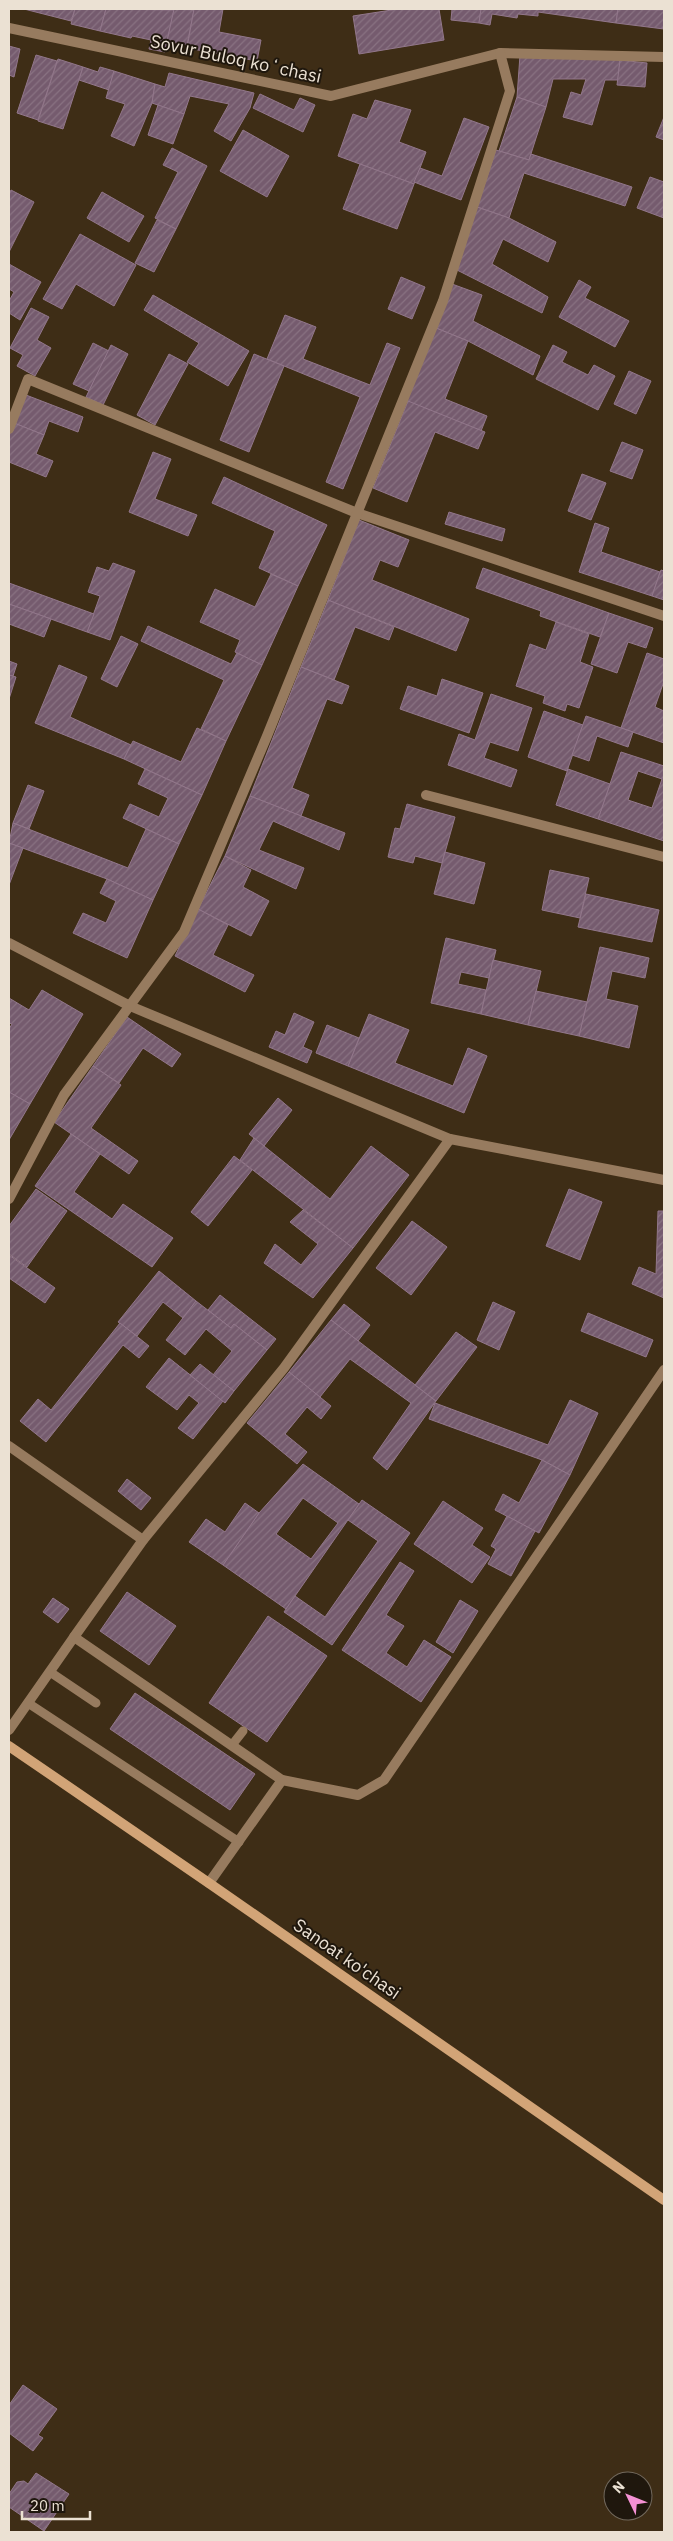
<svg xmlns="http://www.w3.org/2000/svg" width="673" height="2541" viewBox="0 0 673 2541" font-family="'IBM Plex Sans',sans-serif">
<defs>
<pattern id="building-hatch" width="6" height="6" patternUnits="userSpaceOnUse" patternTransform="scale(1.25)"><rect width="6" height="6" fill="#755b6e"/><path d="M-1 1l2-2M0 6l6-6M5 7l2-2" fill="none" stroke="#897282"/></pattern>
</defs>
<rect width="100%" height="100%" fill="#3e2d16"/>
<g fill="url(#building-hatch)" stroke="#92778b" fill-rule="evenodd">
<polygon points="24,9 75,9 71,21"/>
<polygon points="75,9 106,9 100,31 71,24"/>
<polygon points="106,9 174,10 165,52 149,49 151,40 132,36 131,38 100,31"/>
<polygon points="174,9 194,10 187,45 167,41"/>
<polygon points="194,9 223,9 219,32 261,40 257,61 187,48"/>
<polygon points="398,9 439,9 444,40 359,54 353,16"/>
<polygon points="452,9 481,9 479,23 451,20"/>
<polygon points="481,9 618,9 616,23 538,12 538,16 518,14 517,18 492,14 490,25 479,23"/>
<polygon points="618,9 664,10 664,29 616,23"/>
<polygon points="9,46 20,49 14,77 9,75"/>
<polygon points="36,55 57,61 38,120 17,113"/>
<polygon points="520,55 620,60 618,80 605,80 592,125 563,117 571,92 581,95 586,79 553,79 546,107 517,97"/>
<polygon points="58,59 83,67 63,129 38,121"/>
<polygon points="620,60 647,63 645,87 617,85"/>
<polygon points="83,67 98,72 100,67 114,71 109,90 79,80"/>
<polygon points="114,71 155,84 152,103 134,146 111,136 125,104 106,98"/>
<polygon points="169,73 254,93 250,108 231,141 214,131 229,104 190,96 184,114 152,103 155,84 165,87"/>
<polygon points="260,94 294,110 300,98 315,105 303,132 253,108"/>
<polygon points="517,97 546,107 529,160 499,151"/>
<polygon points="375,100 411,110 399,142 426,152 414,184 338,156 353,114 367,119"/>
<polygon points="158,105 184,114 173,144 148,135"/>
<polygon points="664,117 664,140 656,137"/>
<polygon points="464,118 489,127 461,200 414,182 420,168 442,176"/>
<polygon points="243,130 289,156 267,197 220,171"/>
<polygon points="172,148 207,166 176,229 155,218 178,172 163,165"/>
<polygon points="496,150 529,160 531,154 632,187 625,206 524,173 509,218 477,207"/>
<polygon points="360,164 414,184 397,229 343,209"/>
<polygon points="650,177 664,182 664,218 637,208"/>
<polygon points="11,190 34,202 9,252 9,194"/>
<polygon points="102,192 144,216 129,242 87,218"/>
<polygon points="477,207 509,218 556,242 548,262 503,239 492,264 548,297 542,313 455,269"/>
<polygon points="157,220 176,229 154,272 135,263"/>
<polygon points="80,234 136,265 114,306 76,284 62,309 43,299"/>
<polygon points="9,264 41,282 20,320 9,313 9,301 14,292 9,289"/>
<polygon points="401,277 425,287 412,319 388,309"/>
<polygon points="579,280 591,287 585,298 629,321 615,347 559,317"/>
<polygon points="452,284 482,295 473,321 540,356 533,375 468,341 436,328"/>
<polygon points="153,295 249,351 228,386 187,362 199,343 144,310"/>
<polygon points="31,308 49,317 37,340 51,348 35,376 17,366 23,355 10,348"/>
<polygon points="285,315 316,327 303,359 370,385 387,343 400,348 343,489 326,482 360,397 267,359"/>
<polygon points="436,328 468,341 445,399 487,416 481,431 406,401"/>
<polygon points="93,343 109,351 89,391 73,384"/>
<polygon points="111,345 128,354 103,405 86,397"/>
<polygon points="553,345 567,352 562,362 588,375 594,365 615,376 598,410 536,379"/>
<polygon points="169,354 188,364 155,425 137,415"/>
<polygon points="254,354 284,366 249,452 220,440"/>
<polygon points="629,371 651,381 636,414 614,404"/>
<polygon points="26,395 83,417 78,432 49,421 44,435 14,423"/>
<polygon points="408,401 485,432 478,449 435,432 407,502 373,488"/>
<polygon points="14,423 44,435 36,454 53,461 46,477 9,462 9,436"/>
<polygon points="622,442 643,450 632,479 610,471"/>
<polygon points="153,452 171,459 155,499 197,515 188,536 129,512"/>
<polygon points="582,474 606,483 591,520 568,511"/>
<polygon points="224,477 327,525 298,586 259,568 275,531 212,503"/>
<polygon points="449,512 505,529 502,541 445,524"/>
<polygon points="359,520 409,540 398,567 380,560 372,580 469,619 456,651 328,600"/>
<polygon points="595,523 609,528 601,552 660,572 652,596 579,572"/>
<polygon points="113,563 135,571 110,640 87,632 100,596 88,592 97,567 109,571"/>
<polygon points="483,568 609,613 600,637 540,616 541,611 476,588"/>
<polygon points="661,570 664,571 664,600 652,596"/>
<polygon points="271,574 298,586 262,665 235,652 240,640 200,622 215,589 255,607"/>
<polygon points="9,583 94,614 87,632 9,604"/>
<polygon points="328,600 394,627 389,640 355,627 334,680 301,667"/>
<polygon points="9,604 51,619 44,637 9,624"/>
<polygon points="609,613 653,628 646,648 628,642 617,673 591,664"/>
<polygon points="556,622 589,634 580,662 593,667 579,708 567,704 565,711 543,703 545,696 516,686 530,644 546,650"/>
<polygon points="148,626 231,664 237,653 262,665 226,741 201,729 224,680 141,641"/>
<polygon points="121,636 138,644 117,687 101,679"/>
<polygon points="647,653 664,659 664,681 655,707 664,711 664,743 621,728"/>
<polygon points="9,661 17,664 13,676 9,675"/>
<polygon points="59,665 87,677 70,717 131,745 124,759 35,723"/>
<polygon points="301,667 349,686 342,704 327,699 292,788 309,795 301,816 250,796"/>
<polygon points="9,675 16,677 9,699"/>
<polygon points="442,679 483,693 469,733 400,709 408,686 437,696"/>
<polygon points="491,694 532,708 518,751 490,742 484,758 517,770 511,787 448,765 459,734 475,740"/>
<polygon points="544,711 583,725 567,771 528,757"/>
<polygon points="586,716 633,732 628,747 597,736 589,761 572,755"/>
<polygon points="197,728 226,741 202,795 124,759 133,741 181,762"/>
<path d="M621,752L664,766V841L598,819ZM638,771L662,779L652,808L628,800Z"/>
<polygon points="145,769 202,795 179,844 123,818 130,804 159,817 168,798 138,784"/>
<polygon points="568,769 610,784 598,819 556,805"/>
<polygon points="28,785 44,791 29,829 13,823"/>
<polygon points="250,796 345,833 339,850 273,821 259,850 304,868 296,889 225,856"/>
<polygon points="407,804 455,817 442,863 415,856 413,863 388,857 395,828 400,829"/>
<polygon points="13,823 128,868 146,829 179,844 153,900 107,879 9,843"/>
<polygon points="9,843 23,848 9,885"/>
<polygon points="445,852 485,863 474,904 434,894"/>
<polygon points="225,856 251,870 243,887 269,901 251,936 198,909"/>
<polygon points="550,870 589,878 580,918 542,910"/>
<polygon points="107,879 153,900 127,958 73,933 83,913 106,923 116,901 100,893"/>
<polygon points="586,894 659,910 652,942 578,927"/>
<polygon points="198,909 228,925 213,955 254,975 245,992 175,956"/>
<polygon points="446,938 496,950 489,978 461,972 458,984 486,990 481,1014 431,1003"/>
<polygon points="600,947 649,958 645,978 612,971 606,999 638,1006 629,1048 579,1036"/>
<polygon points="493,960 541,971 528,1025 481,1014"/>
<polygon points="42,990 83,1014 30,1104 9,1092 9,1029 12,1024 9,1023 9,998 29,1010"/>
<polygon points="536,991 587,1002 579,1036 528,1025"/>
<polygon points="294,1013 314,1022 303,1047 312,1051 307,1063 269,1047 276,1031 285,1035"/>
<polygon points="369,1014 409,1030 395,1063 453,1086 468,1048 487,1056 464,1113 348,1066"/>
<polygon points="127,1017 181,1054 172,1067 143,1048 119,1083 93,1066"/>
<polygon points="327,1025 359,1038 348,1066 316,1053"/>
<polygon points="93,1066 121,1085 91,1128 138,1161 129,1174 54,1122"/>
<polygon points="9,1092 30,1104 9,1140"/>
<polygon points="278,1098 292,1110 264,1146 249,1134"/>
<polygon points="71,1134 100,1154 74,1192 112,1219 123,1204 173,1238 152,1267 35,1186"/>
<polygon points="254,1138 330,1199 371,1146 409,1175 353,1248 240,1160"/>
<polygon points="234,1156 252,1170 208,1226 191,1212"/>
<polygon points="36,1189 67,1211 27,1267 9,1254 9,1226"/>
<polygon points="569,1189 602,1202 580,1260 546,1246"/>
<polygon points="303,1210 353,1248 313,1298 264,1263 275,1244 301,1265 318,1244 290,1222"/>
<polygon points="658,1211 664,1211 664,1298 632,1284 639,1267 656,1274"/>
<polygon points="412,1221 447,1247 411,1295 376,1268"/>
<polygon points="9,1255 55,1288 45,1303 9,1278"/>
<polygon points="159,1271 196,1301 183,1318 163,1302 137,1336 118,1322"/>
<polygon points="220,1295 276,1339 267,1350 234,1324 231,1328 208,1310"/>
<polygon points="196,1301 231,1328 234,1324 267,1350 234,1391 213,1375 232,1351 206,1329 185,1355 166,1340"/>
<polygon points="493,1302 515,1312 499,1350 477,1340"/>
<polygon points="344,1304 370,1325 358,1341 331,1320"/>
<polygon points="588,1313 653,1340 646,1357 581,1331"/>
<polygon points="331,1320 436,1401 387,1470 373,1458 411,1403 350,1359 320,1397 289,1372"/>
<polygon points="120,1323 149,1346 139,1358 123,1345 46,1442 20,1421 38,1399 51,1410"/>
<polygon points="456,1332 477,1347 436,1401 415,1385"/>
<polygon points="169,1358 223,1401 193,1439 178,1428 199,1403 189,1395 177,1410 146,1387"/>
<polygon points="200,1364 234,1391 225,1403 190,1375"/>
<polygon points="289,1372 331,1406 321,1419 307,1407 285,1434 307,1452 297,1464 247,1423"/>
<polygon points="570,1400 598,1413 570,1475 542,1460 429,1419 435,1403 548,1445"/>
<polygon points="542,1460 570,1475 539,1533 495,1510 503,1494 519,1503"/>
<path d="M303,1464L359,1504L286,1609L223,1565L259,1513ZM303,1498L338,1523L311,1559L276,1534Z"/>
<polygon points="127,1479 151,1498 141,1510 118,1491"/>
<polygon points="362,1500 410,1533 332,1645 284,1612 295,1596 325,1617 378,1541 348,1520"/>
<polygon points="443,1501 483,1528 472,1545 490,1557 472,1583 414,1544"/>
<polygon points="245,1503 259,1513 223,1565 189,1542 206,1519 225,1532"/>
<polygon points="507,1516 535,1531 511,1576 488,1564 496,1549 491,1546"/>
<polygon points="400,1562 414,1571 386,1615 404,1626 386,1653 407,1667 424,1640 451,1657 421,1702 342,1650"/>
<polygon points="127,1592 176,1626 149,1665 100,1631"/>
<polygon points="53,1598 69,1609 58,1623 43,1612"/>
<polygon points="460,1600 478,1611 453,1653 436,1642"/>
<polygon points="268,1616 327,1656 267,1742 209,1703"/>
<polygon points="135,1693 255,1774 230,1810 110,1729"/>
<polygon points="23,2385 57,2409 38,2435 43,2438 33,2451 9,2433 9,2405"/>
<polygon points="36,2473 69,2494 44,2531 9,2507 9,2494 17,2482 24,2481 28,2484"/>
</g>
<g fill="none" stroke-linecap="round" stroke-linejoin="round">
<g stroke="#977b5f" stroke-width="9">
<polyline points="50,1672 96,1703"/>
<polyline points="28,1703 239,1842"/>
<polyline points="232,1745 243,1731"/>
</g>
<g stroke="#977b5f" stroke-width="10">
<polyline points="9,28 331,96 500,53 664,57"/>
<polyline points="9,429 28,379 357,513 664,616"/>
<polyline points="426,795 664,857"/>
<polyline points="9,943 130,1006 450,1139"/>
<polyline points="9,1199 64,1095 184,932 267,736 443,301 510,91 500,53"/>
<polyline points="9,1446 143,1540"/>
<polyline points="9,1730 74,1637"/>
<polyline points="282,1780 74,1637 143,1540 284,1368 450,1139 664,1180"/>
<polyline points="209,1883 282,1780 358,1795 384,1780 664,1370"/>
</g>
<polyline stroke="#d2a477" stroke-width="10" points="9,1746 209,1883 664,2200"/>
</g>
<g text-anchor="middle" stroke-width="4" stroke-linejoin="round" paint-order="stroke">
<g font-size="18" fill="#ebe1d3" stroke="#1f170d">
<text transform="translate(236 59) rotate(12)" y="6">Sovur Buloq koʻchasi</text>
<text transform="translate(347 1959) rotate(35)" y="6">Sanoat ko'chasi</text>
</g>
</g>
<rect width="673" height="2541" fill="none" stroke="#ebe1d3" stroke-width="20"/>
<g transform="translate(628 2496) rotate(313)"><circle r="24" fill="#1f170d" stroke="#71685c"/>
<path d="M0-4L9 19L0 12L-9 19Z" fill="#f491d4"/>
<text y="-8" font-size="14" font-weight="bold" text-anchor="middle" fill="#ebe1d3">N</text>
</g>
<path d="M22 2511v8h68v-8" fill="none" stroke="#ebe1d3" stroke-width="2.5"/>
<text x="30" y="2511" font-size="15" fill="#ebe1d3" stroke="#1f170d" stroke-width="4" paint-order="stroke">20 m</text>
</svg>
